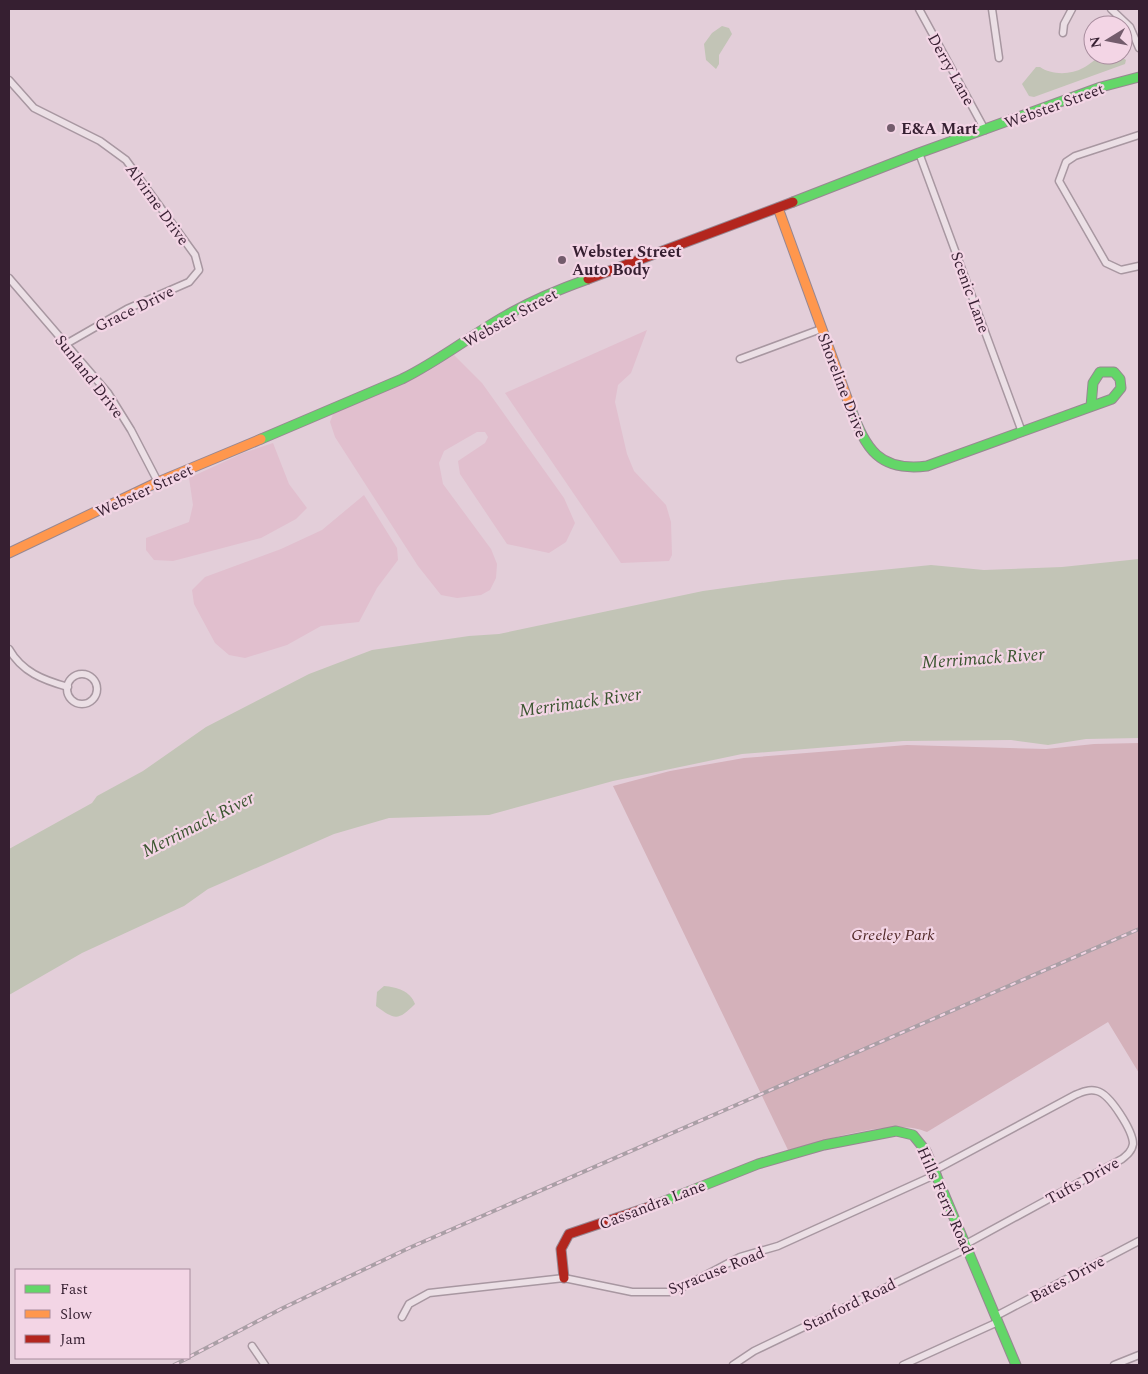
<svg xmlns="http://www.w3.org/2000/svg" width="1148" height="1374" viewBox="0 0 1148 1374" font-family="Spectral,serif">
<rect width="100%" height="100%" fill="#e3ced9"/>
<g fill="#e1bfce">
<polygon points="647,330 631,373 618,385 615,402 627,454 634,471 666,505 671,522 672,555 669,561 621,563 505,393"/>
<polygon points="454,355 482,383 564,498 575,523 566,542 549,553 507,544 460,474 458,461 485,443 488,437 485,432 477,432 444,451 439,463 443,484 491,549 497,564 496,578 490,590 481,595 457,598 441,595 418,566 335,437 330,422 333,414 427,372"/>
<polygon points="273,443 289,484 307,508 296,519 261,538 173,561 154,560 146,550 146,538 189,522 193,505 189,478 243,453"/>
<polygon points="364,495 397,548 398,560 377,588 359,622 321,626 287,645 245,658 229,655 215,643 194,604 192,590 205,577 281,549 322,530"/>
</g>
<path fill="#d4b1ba" d="M1139,743V1073L1108,1022L927,1132C893,1117 823,1141 788,1150L613,786L670,771L744,758L907,745L1046,749L1094,744Z"/>
<g fill="#c2c4b6">
<polygon points="722,26 729,28 732,34 719,55 719,64 716,69 706,60 704,44 712,33"/>
<path d="M1104,55H1118L1126,60L1125,64L1034,97L1029,96L1022,84L1036,67H1040C1051,75 1071,75 1083,68C1091,64 1095,58 1104,55Z"/>
<polygon points="1139,559 1139,738 1086,739 1048,745 1011,740 903,741 742,754 613,781 489,815 389,818 334,834 208,889 184,906 82,953 9,995 9,849 92,803 97,796 143,771 206,727 309,674 372,650 469,636 499,634 703,591 783,580 931,565 984,570 1062,567"/>
<path d="M384,986C397,987 410,991 415,1004C398,1021 395,1020 376,1006L377,992Z"/>
</g>
<g fill="none" stroke-linecap="round" stroke-linejoin="round">
<g stroke="#a897a1" stroke-width="9">
<g id="street">
<polyline points="919,9 985,130"/>
<polyline points="992,9 999,58"/>
<polyline points="1111,9 1130,27 1139,48"/>
<polyline points="1063,33 1064,24 1072,9"/>
<polyline points="9,80 34,108 100,141 126,160 195,255 199,270 189,282 127,309 66,344"/>
<polyline points="1139,135 1075,156 1066,162 1059,181 1106,263 1121,270 1139,266"/>
<polyline points="919,153 1022,432"/>
<polyline points="9,278 108,393 131,430 158,482"/>
<polyline points="740,359 821,329"/>
<path d="M9,649C22,672 43,680 68,687"/>
<circle cx="82" cy="689" r="15"/>
<path d="M935,1170L1075,1095C1082,1092 1089,1089 1097,1091C1110,1094 1133,1131 1133,1144C1132,1151 1127,1155 1122,1159L966,1244"/>
<polyline points="996,1316 1139,1241"/>
<polyline points="402,1317 409,1304 429,1293 564,1278 632,1292 669,1292 685,1286 740,1257 778,1246 937,1174"/>
<polyline points="252,1346 265,1365"/>
<polyline points="733,1365 754,1351 968,1248"/>
<polyline points="903,1365 998,1322"/>
<polyline points="1114,1365 1139,1355"/>
</g>
</g>
<g stroke="#988792" stroke-width="11">
<g id="fast">
<polyline points="793,202 919,153 1101,87 1139,77"/>
<path d="M851,409C866,449 879,472 927,466L1112,399L1121,388L1120,379L1114,372H1100L1093,383L1091,406"/>
<path d="M261,439L402,379C439,361 471,335 507,315C533,300 560,289 588,279"/>
<polyline points="652,1206 758,1164 824,1145 896,1131 913,1135 926,1151 1016,1365"/>
</g>
</g>
<g stroke="#988792" stroke-width="11">
<g id="slow">
<polyline points="778,208 851,409"/>
<polyline points="9,553 158,482 261,439"/>
</g>
</g>
<g stroke="#988792" stroke-width="11">
<g id="jam">
<polyline points="588,279 793,202"/>
<polyline points="564,1278 561,1249 569,1234 652,1206"/>
</g>
</g>
<use href="#street" stroke="#ebdfe5" stroke-width="6"/>
<use href="#fast" stroke="#63d668" stroke-width="9"/>
<use href="#slow" stroke="#ff974d" stroke-width="9"/>
<use href="#jam" stroke="#b3261e" stroke-width="9"/>
<g stroke="#aa9fa6" stroke-width="4">
<g id="rail">
<polyline points="189,1357 283,1308 409,1248 1139,929"/>
<polyline points="174,1365 188,1358"/>
</g>
</g>
<use href="#rail" stroke="#f3d5e5" stroke-width="2" stroke-dasharray="5.5" stroke-linecap="butt"/>
</g>
<g fill="#735c6c" stroke="#f3d5e5" stroke-width="2">
<circle cx="891" cy="128" r="5"/>
<circle cx="562" cy="260" r="5"/>
</g>
<g text-anchor="middle" stroke-width="4.5" stroke-linejoin="round" paint-order="stroke">
<g font-size="16" fill="#361f31" stroke="#f3d5e5">
<text transform="translate(952 69) rotate(61)" y="6">Derry Lane</text>
<text transform="translate(1054 105) rotate(-20)" y="6">Webster Street</text>
<text transform="translate(158 204) rotate(54)" y="6">Alvirne Drive</text>
<text transform="translate(971 292) rotate(70)" y="6">Scenic Lane</text>
<text transform="translate(134 308) rotate(-26)" y="6">Grace Drive</text>
<text transform="translate(510 317) rotate(-29)" y="6">Webster Street</text>
<text transform="translate(90 376) rotate(52)" y="6">Sunland Drive</text>
<text transform="translate(843 385) rotate(69)" y="6">Shoreline Drive</text>
<text transform="translate(144 490) rotate(-25)" y="6">Webster Street</text>
<text transform="translate(1082 1180) rotate(-29)" y="6">Tufts Drive</text>
<text transform="translate(946 1200) rotate(66)" y="6">Hills Ferry Road</text>
<text transform="translate(652 1204) rotate(-21)" y="6">Cassandra Lane</text>
<text transform="translate(716 1270) rotate(-22)" y="6">Syracuse Road</text>
<text transform="translate(1067 1278) rotate(-28)" y="6">Bates Drive</text>
<text transform="translate(849 1304) rotate(-26)" y="6">Stanford Road</text>
</g>
<g font-size="16" font-weight="bold" fill="#361f31" stroke="#f3d5e5" text-anchor="start">
<text x="901" y="134">E&amp;A Mart</text>
<text x="572" y="257">Webster Street<tspan x="572" dy="18">Auto Body</tspan></text>
</g>
<g font-size="16" font-style="italic" fill="#512828" stroke="#f3d5e5">
<text x="893" y="940">Greeley Park</text>
</g>
<g font-size="18" font-style="italic" fill="#3b5530" stroke="#f3d5e5">
<text transform="translate(983 658) rotate(-4)" y="6">Merrimack River</text>
<text transform="translate(580 702) rotate(-8)" y="6">Merrimack River</text>
<text transform="translate(198 824) rotate(-27)" y="6">Merrimack River</text>
</g>
</g>
<rect width="1148" height="1374" fill="none" stroke="#361f31" stroke-width="20"/>
<rect x="15" y="1269" width="175" height="90" fill="#f3d5e5" stroke="#a78c9d"/>
<rect x="25" y="1285" width="25" height="8" fill="#63d668" stroke="#a78c9d"/>
<text x="60" y="1294" font-size="15" fill="#361f31">Fast</text>
<rect x="25" y="1310" width="25" height="8" fill="#ff974d" stroke="#a78c9d"/>
<text x="60" y="1319" font-size="15" fill="#361f31">Slow</text>
<rect x="25" y="1335" width="25" height="8" fill="#b3261e" stroke="#a78c9d"/>
<text x="60" y="1344" font-size="15" fill="#361f31">Jam</text>
<g transform="translate(1108 40) rotate(260)"><circle r="24" fill="#f3d5e5" stroke="#a78c9d"/>
<path d="M0-4L9 19L0 12L-9 19Z" fill="#735c6c"/>
<text y="-8" font-size="14" font-weight="bold" text-anchor="middle" fill="#361f31">N</text>
</g>
</svg>
